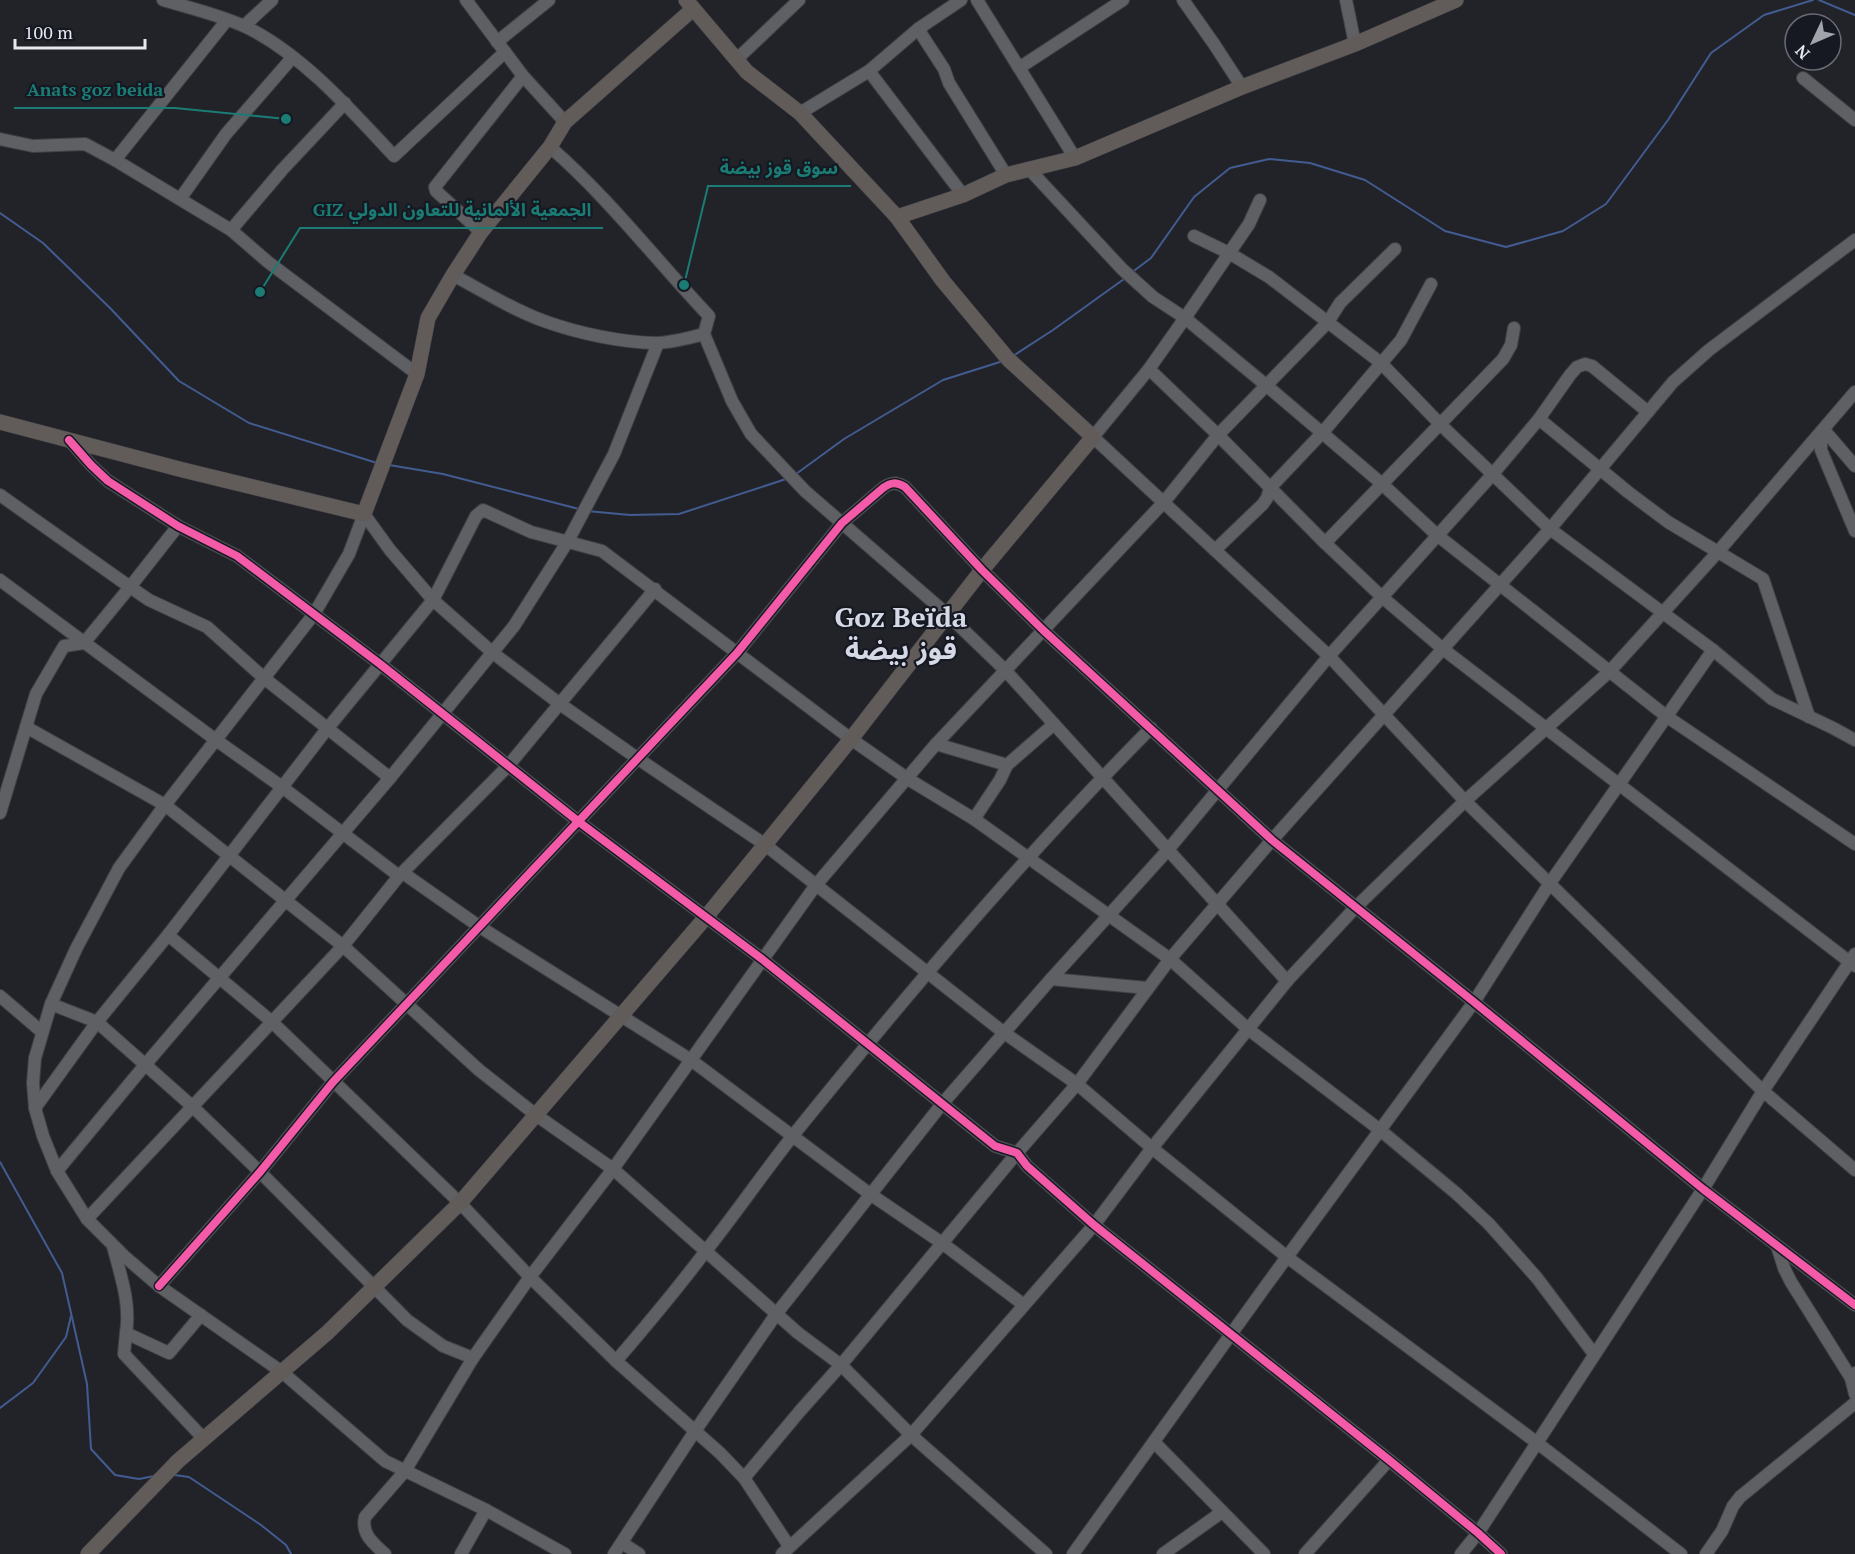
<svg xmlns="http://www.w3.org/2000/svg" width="1855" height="1554" viewBox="0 0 1855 1554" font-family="'PT Serif','Noto Sans Arabic',serif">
<rect width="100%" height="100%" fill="#222329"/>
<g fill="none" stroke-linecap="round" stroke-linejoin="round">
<g stroke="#425c91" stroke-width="2">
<polyline points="1819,0 1855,15"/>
<polyline points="0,213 43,243 110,308 179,381 249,423 377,463"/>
<polyline points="1131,273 1151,258 1194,197 1230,168 1269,159 1310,163 1365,180 1445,231 1506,247 1563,231 1606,204 1668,120 1711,53 1764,15 1813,0"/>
<polyline points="1013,356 1053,330 1124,279"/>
<polyline points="389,465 443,474 579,509"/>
<polyline points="796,474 844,439 943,380 1003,361"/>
<polyline points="587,511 630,515 679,514 786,479"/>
<polyline points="0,1162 62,1273 87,1384 91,1449 115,1475 139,1479 154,1476"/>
<polyline points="0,1408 33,1383 66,1337 71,1316"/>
<polyline points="174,1475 189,1477 261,1525 286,1545 291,1554"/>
</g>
<g stroke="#404145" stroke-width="14">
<g id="minor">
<path d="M163,0C190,8 220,15 246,27C302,54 352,111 394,156L505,52"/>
<polyline points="466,0 523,76 565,122"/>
<polyline points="977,0 1075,158"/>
<polyline points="1183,0 1214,44 1242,87"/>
<polyline points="1346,0 1355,44"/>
<polyline points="244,26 272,0"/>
<polyline points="918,29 944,69 949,83 1006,175"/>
<polyline points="497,42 549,0"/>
<polyline points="736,60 799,0"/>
<polyline points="1019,68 1123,0"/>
<polyline points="869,71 963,195"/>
<polyline points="1803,78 1855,120"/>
<polyline points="800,113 869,71 918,29 961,0"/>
<polyline points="0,139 33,146 85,144 115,160 231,230 268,262 417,374"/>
<path d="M550,147C608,197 656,260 709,316L704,334L732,401L751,434L805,491L948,615L1005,670L1287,981"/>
<polyline points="115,160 227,20"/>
<polyline points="1029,169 1122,269 1153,297 1185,318 1267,386 1381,483 1437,535 1666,716 1855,844"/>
<polyline points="180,199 226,134 292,58"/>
<polyline points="1260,200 1249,224 1185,318 1149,369 1093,437 1329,656 1465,801 1715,1045 1763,1091 1855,1170"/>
<polyline points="231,230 282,170 345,103"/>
<polyline points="481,232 436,191 435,187 523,76"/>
<path d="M453,275C483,291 513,310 544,321C577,333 623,343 658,343C674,342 689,338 704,334"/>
<polyline points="1149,369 1218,435 1325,543 1382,597 1443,649 1855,966"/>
<polyline points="1539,419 1628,492 1668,522 1763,579 1809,717"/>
<polyline points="1824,430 1855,466"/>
<polyline points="1827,434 1821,440 1821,450 1855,531"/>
<polyline points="69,440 91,465 108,481 178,526 237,556 380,664 579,822 762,959 995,1146 1017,1153 1027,1166 1094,1225 1389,1460 1478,1533 1501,1554"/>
<polyline points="0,495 130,587 84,643 64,646 36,694 0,813"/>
<polyline points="364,514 390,550 433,600 493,653 560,704 637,758 764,844 1003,1032 1077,1084 1152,1148 1287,1257 1536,1442 1681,1554"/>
<polyline points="364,514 349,554 314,614 165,805 119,868 76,949 51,1004 35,1058 33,1083 35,1108 43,1136 57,1171 87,1219 124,1256 159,1286 282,1372 385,1461 486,1510 565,1554"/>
<polyline points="178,526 130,587 149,600 207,627 264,678 390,778"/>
<polyline points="1325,543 1503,359 1511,345 1514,328"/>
<polyline points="1215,550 1263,504 1267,498 1270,488 1323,432 1401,340 1431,284"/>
<polyline points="0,580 216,740 282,787 399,876"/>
<polyline points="1713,650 1772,699 1833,728 1855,740"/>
<polyline points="26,727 165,805 343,946 479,1070 536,1115 613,1169 798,1333 841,1365 911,1435 1046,1554"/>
<polyline points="936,744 1007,765"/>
<polyline points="974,819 1000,780 1007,765 1054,724"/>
<polyline points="403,873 480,927 691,1060 870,1194 942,1243 1024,1305"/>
<polyline points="168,935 271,1021 460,1203 530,1277 616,1361 720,1453 744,1478 789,1546"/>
<polyline points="1051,979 1147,988"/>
<polyline points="0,996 42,1032"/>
<polyline points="51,1004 97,1022 193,1107 260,1172 407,1320 443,1346 473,1358"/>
<polyline points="35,1108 97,1022 168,935 327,729 433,600 476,516 483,510 531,532 602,551 851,739 908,779 974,819 1170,959 1248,1029 1380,1130 1457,1194 1489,1224 1537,1278 1594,1354"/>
<polyline points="57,1171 145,1065 390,778 514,626 568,541 614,454 658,343"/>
<polyline points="87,1219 343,946 399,876 508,766 655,589"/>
<path d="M113,1246C120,1274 131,1303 126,1333"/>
<polyline points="1777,1246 1784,1268 1791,1282 1851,1378"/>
<path d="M159,1286L260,1172L333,1082L737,653L842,523L883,488C891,482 896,482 905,487L982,570L1043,630L1272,840L1474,1002L1703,1189L1855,1305"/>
<polyline points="201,1315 169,1353 126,1333 124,1354 204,1439"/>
<path d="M616,1361C647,1325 677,1289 705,1252C736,1213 764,1172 795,1133C908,993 1025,855 1151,728"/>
<polyline points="1855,1373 1851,1378 1855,1394"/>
<polyline points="1155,1443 1264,1554"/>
<polyline points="744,1478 800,1411 841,1365 1017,1153 1077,1084 1170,959 1272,840 1550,529 1673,382 1709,350 1855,240"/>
<polyline points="622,1543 639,1554"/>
<path d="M385,1554C373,1543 361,1534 365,1517L405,1471L473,1358L530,1277L613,1169L816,885L936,744L1164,502L1218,435L1328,322L1340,303L1395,249"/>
<polyline points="461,1554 486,1510"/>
<polyline points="614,1554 695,1431 777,1313 942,1104 1051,979 1167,851 1329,656 1492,475 1539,419 1570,375 1577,367 1585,364 1592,366 1648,412"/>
<polyline points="782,1554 911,1435 1094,1225 1152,1148 1287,981 1356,907 1465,801 1610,671 1717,553 1855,392"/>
<polyline points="1073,1554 1265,1287 1474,1002 1550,883 1713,650 1550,529 1441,425 1381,363 1269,277 1229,253 1194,236"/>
<polyline points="1163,1554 1222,1512"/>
<polyline points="1305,1554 1389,1460"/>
<polyline points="1461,1554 1478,1533 1703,1189 1763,1091 1855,954"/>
<polyline points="1706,1554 1722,1531 1733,1506 1740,1497 1855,1403"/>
</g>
</g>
<g stroke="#404145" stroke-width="16">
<g id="major">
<polyline points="897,217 963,195 1006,175 1075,158 1242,87 1355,44 1456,0"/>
<polyline points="0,422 183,470 364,514 417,374 428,318 453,275 481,232 550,147 565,122 693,9"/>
<polyline points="88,1554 178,1461 327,1333 460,1203 706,917 851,739 982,570 1093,437 1008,359 943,281 897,217 800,113 747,72 686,0"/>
</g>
</g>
<use href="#minor" stroke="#5f6064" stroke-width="12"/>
<use href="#major" stroke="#615b59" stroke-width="15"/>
<g stroke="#161922" stroke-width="11">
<g id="cycleway">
<polyline points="69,440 91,465 108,481 178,526 237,556 380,664 579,822 762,959 995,1146 1017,1153 1027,1166 1094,1225 1389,1460 1478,1533 1501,1554"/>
<path d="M159,1286L260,1172L333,1082L737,653L842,523L883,488C891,482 896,482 905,487L982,570L1043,630L1272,840L1474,1002L1703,1189L1855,1305"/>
</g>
</g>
<use href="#cycleway" stroke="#f35aa7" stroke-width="8"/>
</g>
<g text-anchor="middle" stroke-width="4.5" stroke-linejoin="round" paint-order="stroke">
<g font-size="28" font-weight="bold" fill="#d5d9e6" stroke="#161922">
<text x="901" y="627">Goz Beïda<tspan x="901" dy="32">قوز بيضة</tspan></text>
</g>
</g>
<path fill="none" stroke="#1a7c74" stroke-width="2" d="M286 119L175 108H14M684 285L708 186H851M260 292L300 228H603"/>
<g fill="#1a7c74" stroke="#161922" stroke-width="2">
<circle cx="286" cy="119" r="6"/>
<circle cx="684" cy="285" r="6"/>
<circle cx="260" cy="292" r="6"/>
</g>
<g font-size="18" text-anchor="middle" font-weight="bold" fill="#1a7c74" stroke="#161922" stroke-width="4.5" stroke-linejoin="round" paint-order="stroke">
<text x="95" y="96">Anats goz beida</text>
<text x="779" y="174">سوق قوز بيضة</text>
<text x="452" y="216">GIZ الجمعية الألمانية للتعاون الدولي</text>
</g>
<g transform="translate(1813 42) rotate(226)"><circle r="28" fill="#161922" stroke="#696c74" stroke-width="1.5"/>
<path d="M0-4.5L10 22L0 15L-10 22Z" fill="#a1a4aa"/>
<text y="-9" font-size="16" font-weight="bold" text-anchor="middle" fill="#e6e9ef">N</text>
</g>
<path d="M15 39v9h130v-9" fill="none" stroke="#e6e9ef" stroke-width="3"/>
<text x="24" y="39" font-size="18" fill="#e6e9ef" stroke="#161922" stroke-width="4.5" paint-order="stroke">100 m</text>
</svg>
